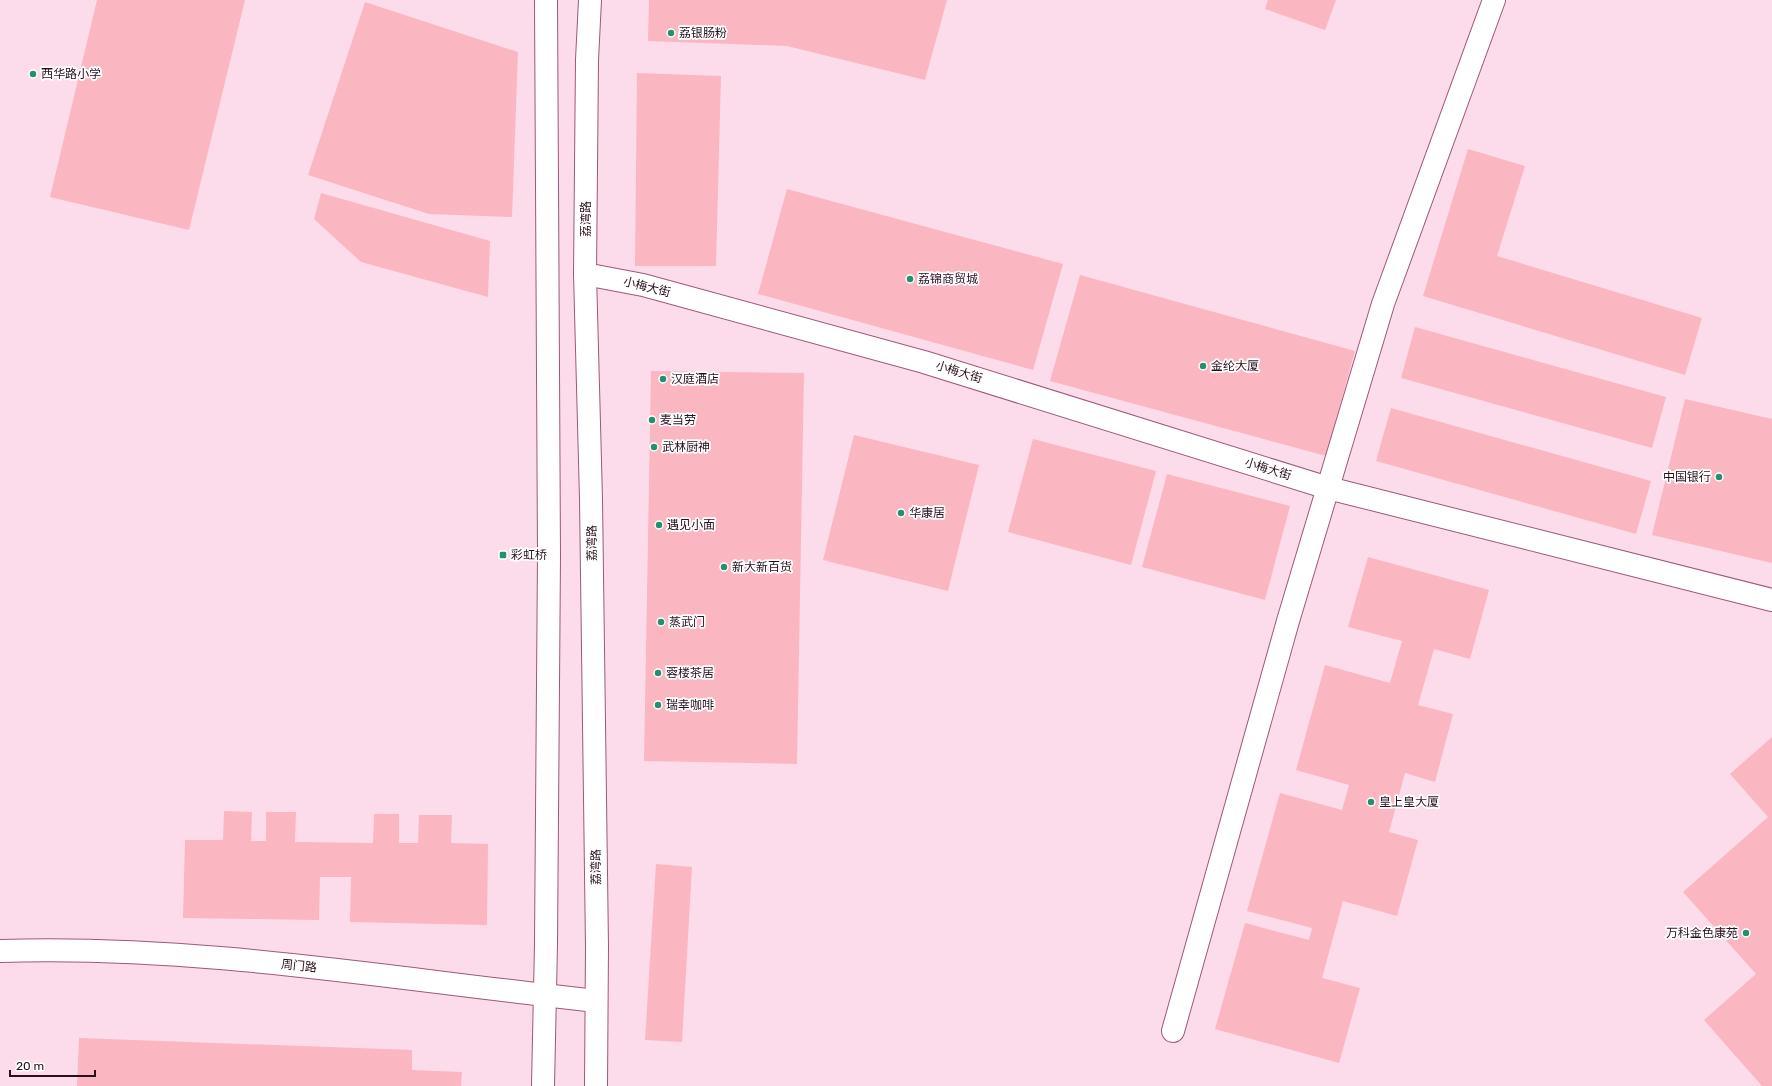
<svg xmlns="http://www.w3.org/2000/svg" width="1772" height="1086" viewBox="0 0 1772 1086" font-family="Rubik,'Noto Sans SC',sans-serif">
<rect width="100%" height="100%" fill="#fcdceb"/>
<g fill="#fab6c1">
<polygon points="97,0 245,0 189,230 50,197"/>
<polygon points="649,0 947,0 925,80 787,46 648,41"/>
<polygon points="1268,0 1336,0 1325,30 1265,9"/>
<polygon points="365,2 518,52 512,217 429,214 308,175"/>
<polygon points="637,73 721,76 716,266 635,266"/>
<polygon points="1468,149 1525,166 1497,256 1702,318 1685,375 1423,296"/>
<polygon points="787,189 1063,264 1033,370 758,294"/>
<polygon points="321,193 490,241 488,297 361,262 314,219"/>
<polygon points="1080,275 1355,351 1326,456 1050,381"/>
<polygon points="1415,327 1666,397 1652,448 1401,378"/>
<polygon points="651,371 804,373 797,764 644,761"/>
<polygon points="1685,399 1772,419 1772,563 1652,535"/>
<polygon points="1391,408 1651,481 1636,534 1376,461"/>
<polygon points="854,435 979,465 948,591 823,560"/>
<polygon points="1033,439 1156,471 1131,565 1008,532"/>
<polygon points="1167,474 1290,506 1265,600 1142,567"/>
<polygon points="1368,557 1489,590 1470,659 1434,649 1418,705 1453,714 1435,782 1405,773 1389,832 1418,840 1397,916 1343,901 1322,978 1360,988 1339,1063 1215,1029 1245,923 1309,940 1312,928 1247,911 1280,793 1342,810 1349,785 1296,770 1325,665 1390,683 1402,641 1348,627"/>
<polygon points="1772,737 1772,1086 1762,1086 1704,1020 1756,974 1683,892 1768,817 1730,774"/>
<polygon points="224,811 252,812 251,841 266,841 266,812 296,812 295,842 373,843 374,814 399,814 399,843 418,843 419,815 452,815 451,843 488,844 487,925 350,922 351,877 320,877 319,920 183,918 185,840 223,840"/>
<polygon points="656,864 692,867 682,1042 645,1040"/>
<polygon points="79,1038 412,1050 412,1070 462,1072 461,1086 77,1086"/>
</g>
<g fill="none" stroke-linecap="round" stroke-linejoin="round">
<g stroke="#9c587c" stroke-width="24">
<g id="minor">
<polyline points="585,274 643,285 924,362 1328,488 1772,600"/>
<polyline points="544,995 596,1001"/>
<polyline points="1173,1031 1288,621 1383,304 1494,0"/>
</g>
</g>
<g stroke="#9c587c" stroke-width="24">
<path id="tertiary" d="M0,951C182,945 364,974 544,995"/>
</g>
<g stroke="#9c587c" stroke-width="24">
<g id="secondary">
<polyline points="590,0 587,60 585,274 591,499 597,947 596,1086"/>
<polyline points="543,1086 546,944 549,555 546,0"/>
</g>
</g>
<use href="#minor" stroke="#fff" stroke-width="22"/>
<use href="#tertiary" stroke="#fff" stroke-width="22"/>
<use href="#secondary" stroke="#fff" stroke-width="22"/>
</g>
<g fill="#23906f" stroke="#fff" stroke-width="1.5">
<circle cx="671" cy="33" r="4"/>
<circle cx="33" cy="74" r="4"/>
<circle cx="910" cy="279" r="4"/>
<circle cx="1203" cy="366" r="4"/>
<circle cx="663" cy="379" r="4"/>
<circle cx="652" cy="420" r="4"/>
<circle cx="654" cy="447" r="4"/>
<circle cx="1719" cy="477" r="4"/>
<circle cx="901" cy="513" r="4"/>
<circle cx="659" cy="525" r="4"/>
<rect x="499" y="551" width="8" height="8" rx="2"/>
<circle cx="724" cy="567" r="4"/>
<circle cx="661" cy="622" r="4"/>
<circle cx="658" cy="673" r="4"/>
<circle cx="658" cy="705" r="4"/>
<circle cx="1371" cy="802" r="4"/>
<circle cx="1746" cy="933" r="4"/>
</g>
<g text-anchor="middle" stroke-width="3.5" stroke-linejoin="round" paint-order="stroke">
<g font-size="12" fill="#2a0f1e" stroke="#fff" text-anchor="start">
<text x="679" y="37">荔银肠粉</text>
<text x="41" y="78">西华路小学</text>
<text x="918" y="283">荔锦商贸城</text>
<text x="1211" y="370">金纶大厦</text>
<text x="671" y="383">汉庭酒店</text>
<text x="660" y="424">麦当劳</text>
<text x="662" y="451">武林厨神</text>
<text x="1711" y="481" text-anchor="end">中国银行</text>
<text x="909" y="517">华康居</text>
<text x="667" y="529">遇见小面</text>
<text x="511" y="559">彩虹桥</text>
<text x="732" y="571">新大新百货</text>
<text x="669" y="626">蒸武门</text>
<text x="666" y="677">蓉楼茶居</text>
<text x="666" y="709">瑞幸咖啡</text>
<text x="1379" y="806">皇上皇大厦</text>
<text x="1738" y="937" text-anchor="end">万科金色康苑</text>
</g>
<g font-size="12" fill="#2a0f1e" stroke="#fff">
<text transform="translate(586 219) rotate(-90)" y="4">荔湾路</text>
<text transform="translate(647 287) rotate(14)" y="4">小梅大街</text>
<text transform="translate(959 372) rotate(17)" y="4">小梅大街</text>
<text transform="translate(1268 469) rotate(17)" y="4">小梅大街</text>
<text transform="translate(592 543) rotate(-91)" y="4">荔湾路</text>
<text transform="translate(596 867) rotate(-91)" y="4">荔湾路</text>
<text transform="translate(299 966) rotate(6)" y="4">周门路</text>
</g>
</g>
<path d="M10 1070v6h85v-6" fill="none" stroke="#2a0f1e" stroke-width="2"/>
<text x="16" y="1070" font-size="12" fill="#2a0f1e" stroke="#ffffff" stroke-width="3" paint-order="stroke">20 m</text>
</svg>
